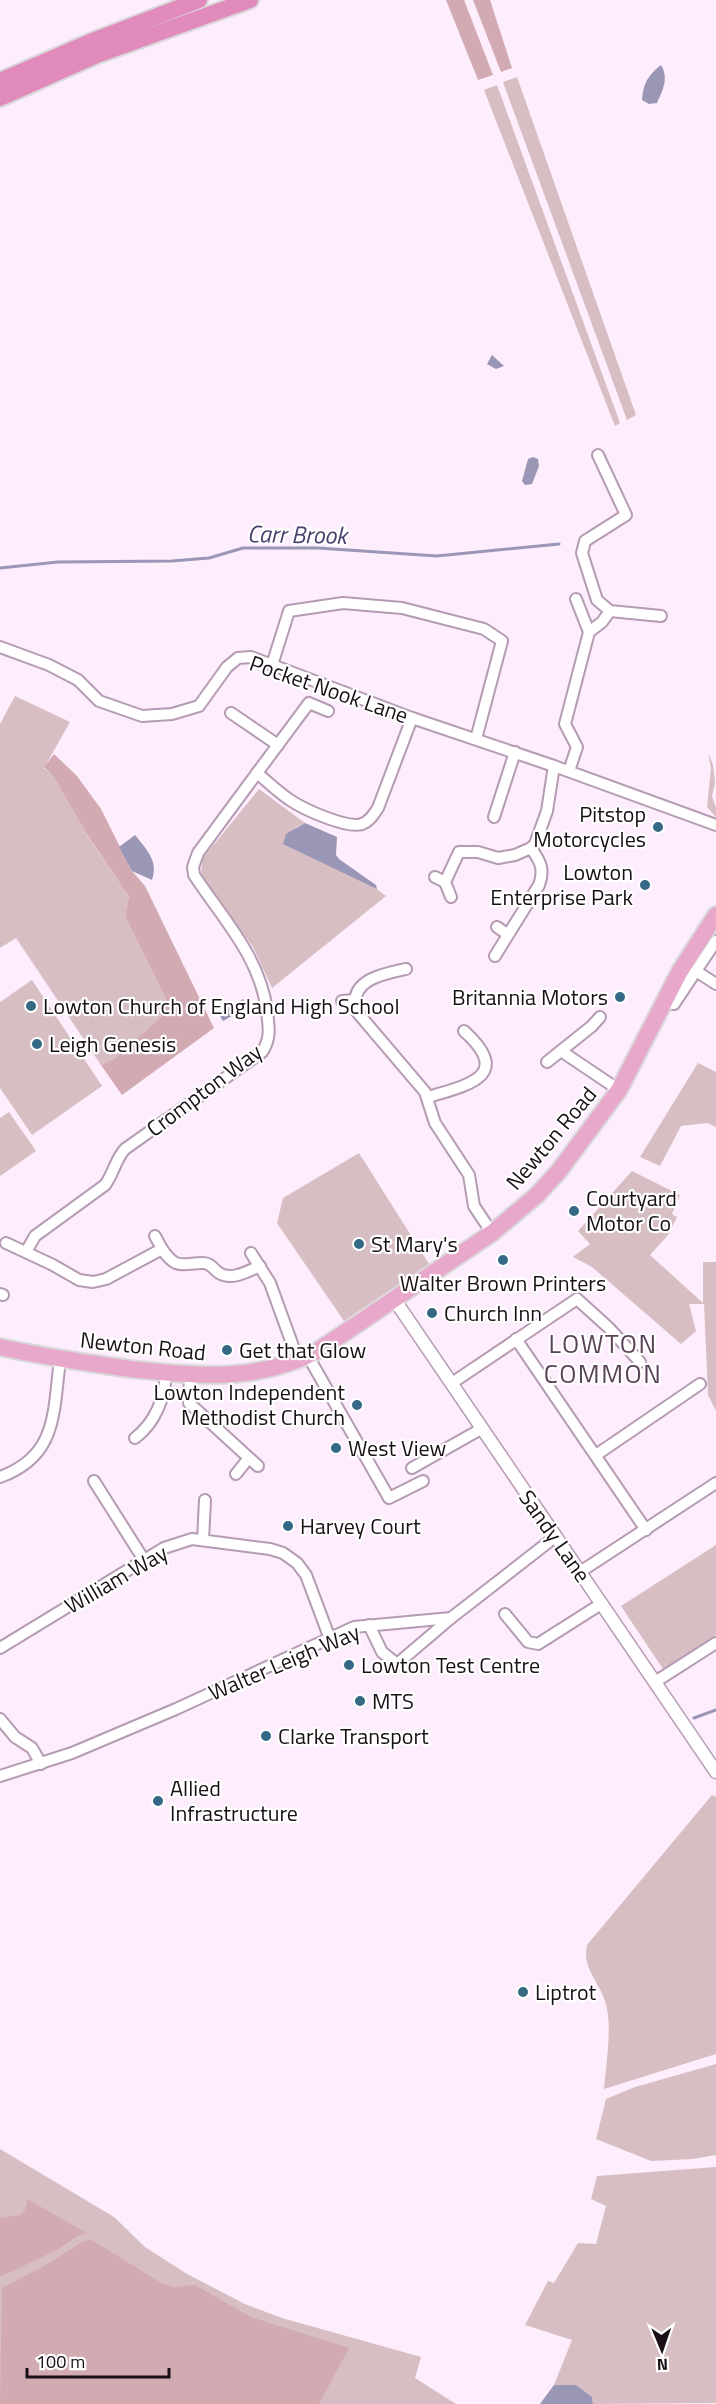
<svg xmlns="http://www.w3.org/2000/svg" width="716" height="2404" viewBox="0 0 716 2404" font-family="'Titillium Web',sans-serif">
<rect width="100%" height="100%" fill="#feedfd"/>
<g fill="#d7bec2">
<polygon points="517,77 636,415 627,420 503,82"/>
<polygon points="497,85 620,423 615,426 484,90"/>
<polygon points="15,696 70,722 44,768 53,776 87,835 129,897 125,916 166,999 163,1015 115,1058 101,1065 16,938 0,948 0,724"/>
<polygon points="708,753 713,765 715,782 712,796 716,808 716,817 707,807 711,768"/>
<polygon points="259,789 305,823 295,828 386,896 272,988 253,947 201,877 202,859"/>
<polygon points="32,980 102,1086 32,1135 0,1088 0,1002"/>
<polygon points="698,1063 716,1072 716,1127 707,1123 681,1126 660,1166 640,1157"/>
<polygon points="9,1112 36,1151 0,1176 0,1118"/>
<polygon points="359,1153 429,1264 344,1321 277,1223 283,1198"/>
<polygon points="632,1171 680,1195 672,1214 677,1217 668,1235 650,1255 703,1303 703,1262 716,1262 716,1411 708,1395 704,1304 689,1304 696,1331 681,1344 592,1267 573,1257 590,1244 578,1231"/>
<polygon points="716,1545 716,1635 663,1669 621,1606"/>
<path d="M712,1795L716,1797V2054L604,2089C606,2064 613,2024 605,2001C598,1980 582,1968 587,1945Z"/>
<polygon points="716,2064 716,2155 693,2159 651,2161 596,2139 606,2099 635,2087"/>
<polygon points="0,2149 114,2217 145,2247 187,2274 245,2304 282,2318 421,2357 415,2378 456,2404 0,2404"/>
<polygon points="716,2167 716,2403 593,2404 592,2397 576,2385 554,2385 572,2340 525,2325 548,2281 554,2283 578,2243 596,2244 606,2206 591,2199 597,2176"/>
</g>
<g fill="#d2abb2">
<polygon points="446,0 464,0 493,75 478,80"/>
<polygon points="473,0 490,0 512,68 501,72"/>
<polygon points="54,754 77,776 101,809 132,871 145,886 214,1028 122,1095 101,1065 115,1058 163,1015 166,999 125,916 129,897 86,833 53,776 44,767"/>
<polygon points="27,2199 87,2233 79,2235 57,2250 0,2277 0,2218 21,2215 26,2208"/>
<polygon points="90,2239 163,2284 175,2287 195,2285 251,2317 349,2348 319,2404 0,2404 2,2288 44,2266 82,2242"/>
</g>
<g fill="#9a96b5">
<path d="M661,65C669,78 663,90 657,103L649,104L642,100C643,84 648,75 661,65Z"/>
<polygon points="492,355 504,366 496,369 487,364"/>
<polygon points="533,457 538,459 539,466 532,484 525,485 522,481 528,459"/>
<polygon points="305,823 337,837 336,855 339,859 376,885 377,889 283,844 286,834"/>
<path d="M135,835C146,849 159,861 152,880L132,871L119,847Z"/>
<polygon points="243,999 247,1004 246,1008 223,1021 218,1013"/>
<polygon points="554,2385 576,2385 592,2397 593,2404 540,2404"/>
</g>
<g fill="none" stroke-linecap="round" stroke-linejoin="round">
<g stroke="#9a96b5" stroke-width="3">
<polyline points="0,568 58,562 172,561 209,558 243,548 318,548 437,556 559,544"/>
<polyline points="694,1718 716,1710"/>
</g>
<g stroke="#b59bb3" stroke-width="14">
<g id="minor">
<polyline points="610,611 661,616"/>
<polyline points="589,632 602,622 610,611 597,600 582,553 585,541 626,515 598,455"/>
<polyline points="0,647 49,665 78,680 99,701 142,716 172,714 199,706 227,667 238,658 251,657 412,718 554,766 716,825"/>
<polyline points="272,665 289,611 343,603 402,608 484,629 502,641 476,739"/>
<polyline points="231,713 278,745"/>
<polyline points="569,771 577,747 565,724 589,632 576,599"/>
<polyline points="257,773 309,703 328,711"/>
<polyline points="494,817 515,752"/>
<polyline points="435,877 445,882"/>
<polyline points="451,897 445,882 459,852 478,852 498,858 515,855 531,848 535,844 547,811 554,766"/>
<polyline points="497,927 507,934"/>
<path d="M495,956L539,885C545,869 540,861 531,848"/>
<path d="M406,969C383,974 347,980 357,1012L425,1092L435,1123L469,1175L474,1206L492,1233"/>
<polyline points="696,971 716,984"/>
<polyline points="342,1001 355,1000"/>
<polyline points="663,1002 674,1004 716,941"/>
<polyline points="561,1051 619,1090"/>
<polyline points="547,1062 592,1026 600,1017"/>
<path d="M428,1097C468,1085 514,1076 464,1031"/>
<polyline points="155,1236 162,1249"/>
<path d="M6,1243L53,1265L79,1280L93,1282L106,1279L162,1249C177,1271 182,1263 203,1263C211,1263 213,1269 219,1273C232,1281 248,1271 260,1266"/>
<path d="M26,1252L35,1236L105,1185C114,1173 115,1160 125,1149L262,1052C271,1039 269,1027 267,1012C261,958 223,919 194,875L193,867L198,853L257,773C268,782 278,792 290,800C303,809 347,829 362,824C370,821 373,815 378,808L412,718"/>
<polyline points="251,1253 270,1283 298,1360"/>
<polyline points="0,1294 3,1295"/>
<polyline points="516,1339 646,1530"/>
<polyline points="308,1356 389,1498 423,1481"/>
<polyline points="190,1376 189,1403 258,1466"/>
<polyline points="452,1383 577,1299 609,1328 640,1362"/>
<path d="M135,1438C155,1423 165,1398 166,1373"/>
<polyline points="596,1455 700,1384"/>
<polyline points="412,1468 481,1429"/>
<polyline points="236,1474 248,1459"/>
<path d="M0,1477C58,1456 53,1412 60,1360"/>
<polyline points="94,1481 144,1560"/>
<polyline points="203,1540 205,1500"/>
<polyline points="580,1572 716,1483"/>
<polyline points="505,1614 528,1642 538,1644 601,1604"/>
<polyline points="369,1625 382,1652 397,1664 451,1618"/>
<polyline points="0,1648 164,1548 192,1539 270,1549 283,1553 297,1563 306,1575 330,1639"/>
<polyline points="655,1682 716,1643"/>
<polyline points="0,1719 15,1737 32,1748 41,1764"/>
<polyline points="0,1776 72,1753 176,1709 354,1627 451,1618 555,1537"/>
</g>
</g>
<g stroke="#b59bb3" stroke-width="15">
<polyline id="tertiary" points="394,1299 716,1772"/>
</g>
<g stroke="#dad9da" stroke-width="20">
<path id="primary" d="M0,1347C44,1357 87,1363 131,1369C198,1376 257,1383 319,1350L492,1233L537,1195L559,1171L619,1090L680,971L716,915"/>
</g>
<g stroke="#dad9da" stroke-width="20">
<g id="trunk">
<polyline points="0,81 90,42 199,0"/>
<polyline points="0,98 97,55 250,0"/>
</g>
</g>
<use href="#minor" stroke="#fff" stroke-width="10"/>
<use href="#tertiary" stroke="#fff" stroke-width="12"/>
<use href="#primary" stroke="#e8a8cc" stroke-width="16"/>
<use href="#trunk" stroke="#e08bbb" stroke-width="16"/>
</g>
<g fill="#346884" stroke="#fff" stroke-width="2">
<circle cx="658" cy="827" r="6"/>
<circle cx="645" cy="885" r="6"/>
<circle cx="620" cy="997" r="6"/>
<circle cx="31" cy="1006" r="6"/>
<circle cx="37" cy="1044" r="6"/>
<circle cx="574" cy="1211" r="6"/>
<circle cx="359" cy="1244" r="6"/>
<circle cx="503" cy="1260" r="6"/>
<circle cx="432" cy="1313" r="6"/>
<circle cx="227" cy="1350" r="6"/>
<circle cx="357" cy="1405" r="6"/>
<circle cx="336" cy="1448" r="6"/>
<circle cx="288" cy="1526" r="6"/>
<circle cx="349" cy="1665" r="6"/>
<circle cx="360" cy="1701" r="6"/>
<circle cx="266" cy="1736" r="6"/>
<circle cx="158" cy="1801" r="6"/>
<circle cx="523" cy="1992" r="6"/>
</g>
<g text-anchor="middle" stroke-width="4.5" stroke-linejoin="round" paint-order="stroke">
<g font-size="22" fill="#180f17" stroke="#fff">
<text transform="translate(329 689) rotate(19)" y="8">Pocket Nook Lane</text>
<text transform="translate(204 1090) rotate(-37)" y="8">Crompton Way</text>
<text transform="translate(551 1138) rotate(-50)" y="8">Newton Road</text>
<text transform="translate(143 1346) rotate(6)" y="8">Newton Road</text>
<text transform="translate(555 1536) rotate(55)" y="8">Sandy Lane</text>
<text transform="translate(116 1579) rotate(-30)" y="8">William Way</text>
<text transform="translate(284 1662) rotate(-23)" y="8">Walter Leigh Way</text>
</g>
<g font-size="22" fill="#180f17" stroke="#fff" text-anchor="start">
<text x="646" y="822" text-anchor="end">Pitstop<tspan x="646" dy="25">Motorcycles</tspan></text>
<text x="633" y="880" text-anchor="end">Lowton<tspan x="633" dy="25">Enterprise Park</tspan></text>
<text x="608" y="1005" text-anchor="end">Britannia Motors</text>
<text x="43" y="1014">Lowton Church of England High School</text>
<text x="49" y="1052">Leigh Genesis</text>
<text x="586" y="1206">Courtyard<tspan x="586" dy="25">Motor Co</tspan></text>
<text x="371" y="1252">St Mary's</text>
<text x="503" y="1291" text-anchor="middle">Walter Brown Printers</text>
<text x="444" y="1321">Church Inn</text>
<text x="239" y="1358">Get that Glow</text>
<text x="345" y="1400" text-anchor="end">Lowton Independent<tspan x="345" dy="25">Methodist Church</tspan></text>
<text x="348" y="1456">West View</text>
<text x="300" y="1534">Harvey Court</text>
<text x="361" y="1673">Lowton Test Centre</text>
<text x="372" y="1709">MTS</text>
<text x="278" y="1744">Clarke Transport</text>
<text x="170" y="1796">Allied<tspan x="170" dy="25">Infrastructure</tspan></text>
<text x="535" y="2000">Liptrot</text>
</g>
<g font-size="24" font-style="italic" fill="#49416e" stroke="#fff">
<text transform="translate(297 535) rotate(1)" y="8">Carr Brook</text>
</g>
<g font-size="26" letter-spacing="1.5" fill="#594258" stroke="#fff">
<text x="603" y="1353">LOWTON<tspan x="603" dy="30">COMMON</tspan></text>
</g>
</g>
<g transform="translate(662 2350) rotate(178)" stroke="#ffffff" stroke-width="4.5" paint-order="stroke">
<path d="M0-4.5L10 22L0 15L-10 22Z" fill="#180f17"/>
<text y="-9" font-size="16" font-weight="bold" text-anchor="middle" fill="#180f17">N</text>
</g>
<path d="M27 2368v9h142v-9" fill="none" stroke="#180f17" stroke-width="3"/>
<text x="36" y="2368" font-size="18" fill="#180f17" stroke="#ffffff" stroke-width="4.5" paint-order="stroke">100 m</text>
</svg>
